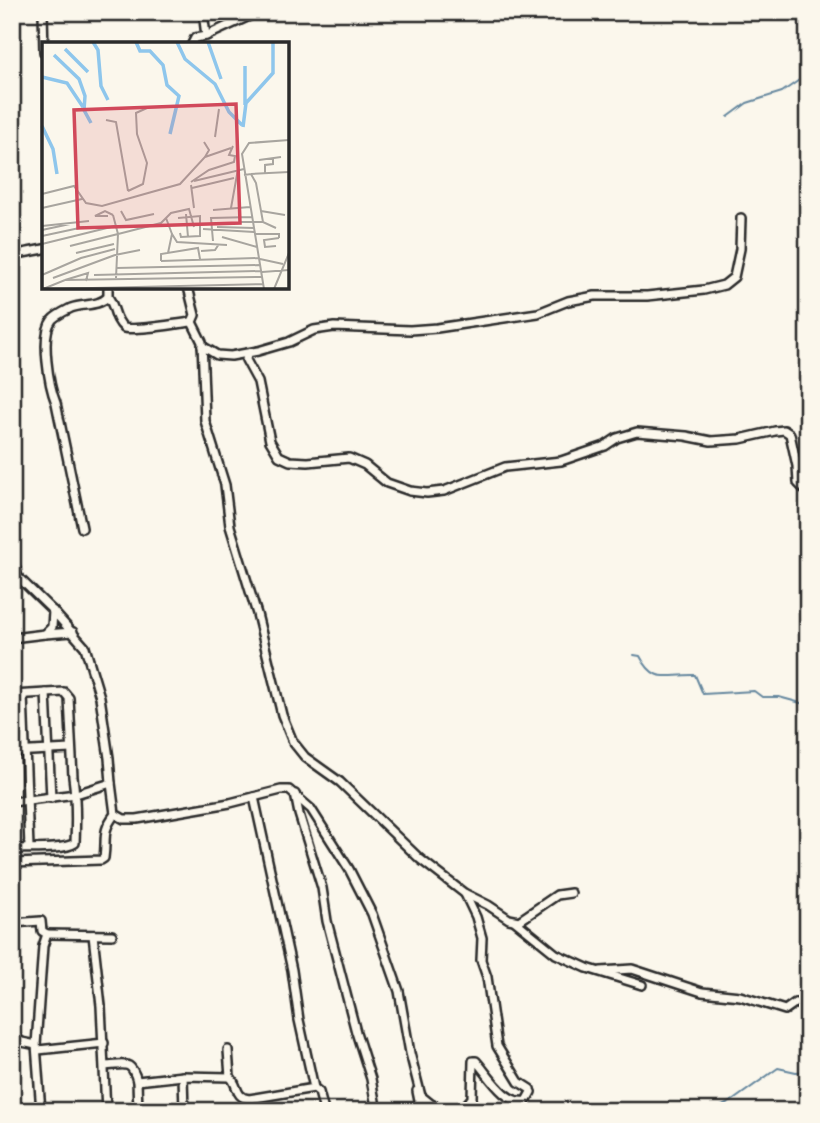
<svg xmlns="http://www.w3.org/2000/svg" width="820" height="1123" viewBox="0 0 820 1123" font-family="'Balsamiq Sans',sans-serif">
<rect width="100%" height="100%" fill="#fbf7ec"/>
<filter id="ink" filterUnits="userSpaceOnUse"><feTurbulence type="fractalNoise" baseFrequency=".0143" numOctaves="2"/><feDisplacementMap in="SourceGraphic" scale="14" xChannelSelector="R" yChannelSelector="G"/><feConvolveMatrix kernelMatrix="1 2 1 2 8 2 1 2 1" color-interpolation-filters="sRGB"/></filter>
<g filter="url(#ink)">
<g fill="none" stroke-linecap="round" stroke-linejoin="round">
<g stroke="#66889f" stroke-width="2">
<polyline points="728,117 747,103 782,92 808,74"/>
<path d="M634,655L640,656C655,685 666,674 695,675L703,694L754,691L762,697H779L808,705"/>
<polyline points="713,1111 732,1101 778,1068 796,1072 808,1071"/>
</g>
<g stroke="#2b2b2b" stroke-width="12">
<g id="minor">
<polyline points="43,12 44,52"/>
<polyline points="203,12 206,36"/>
<polyline points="192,44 195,38 206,36 258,12"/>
<polyline points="12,255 44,249"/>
<path d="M108,287V297C116,307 113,318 124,328C139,331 173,324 192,322"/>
<polyline points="188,287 195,315 192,322 202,342 205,421 225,485 230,526 257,614 282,715 293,742 305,757 340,782 420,859 464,893 488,905 509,919 519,921 557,895 571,893"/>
<polyline points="202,346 217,355 231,356 258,351 289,342 314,330 334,327 410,330 437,328 538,313 568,301 595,296 647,296 704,290 724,285 734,277 740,249 741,218"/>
<polyline points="247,354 246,360 258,382 270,441 279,456 290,461 308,462 349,458 365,465 387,483 410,491 427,493 444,491 505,467 561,461 605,446 617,438 637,432 686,436 711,441 740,439 775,431 784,430 790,434 797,466 798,483 808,493"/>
<path d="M82,528L56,403C49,386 40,335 52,320C55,316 65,311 71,308C84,303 97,307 108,297"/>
<polyline points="12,555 18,577 53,611 85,647 100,697 109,758 111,783 76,794 12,802"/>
<polyline points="45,634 73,632"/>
<polyline points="12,638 45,634 52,627 53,611"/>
<polyline points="46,693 51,798"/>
<path d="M12,695L64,692L69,698L73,777C76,798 76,821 75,843C63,851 27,848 12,849"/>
<polyline points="23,695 29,847"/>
<polyline points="12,752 71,749"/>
<path d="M111,783L115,814L124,819H137L230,803L281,790H289L311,809L349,869L372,914L399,991L410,1053L421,1096L431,1104L444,1109L465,1106L472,1098L473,1061H476C489,1075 505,1105 526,1101L531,1092"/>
<polyline points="295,794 299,814 322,888 327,921 356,1032 371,1079 375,1101 375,1111"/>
<polyline points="254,797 292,970 299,1020 314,1088 319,1092 324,1111"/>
<path d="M12,863L101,860L104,858C107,837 101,832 115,814"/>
<polyline points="465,894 476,917 482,938 481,960 487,977 497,1046 519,1082 530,1089"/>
<polyline points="515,921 556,954 587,968 642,985"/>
<polyline points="12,923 41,921 42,931 47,934 43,946 36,1045 41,1111"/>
<polyline points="47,934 112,935"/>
<polyline points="93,935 101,1006 106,1111"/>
<polyline points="601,971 632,969 702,992 740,996 785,1010 795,1003"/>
<polyline points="12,1035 22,1042 36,1045"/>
<polyline points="38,1050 104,1043"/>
<polyline points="228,1050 230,1077"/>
<path d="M105,1066C125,1065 131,1059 137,1081L183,1076L230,1077C239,1085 234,1097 249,1099L314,1088"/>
<polyline points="183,1076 184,1111"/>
<polyline points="137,1081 138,1111"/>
<polyline points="417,1091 421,1111"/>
</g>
</g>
<use href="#minor" stroke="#fbf7ec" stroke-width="7"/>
</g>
</g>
<g transform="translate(42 42)">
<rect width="247" height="247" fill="#fbf7ec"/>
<path fill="none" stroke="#8ec6ec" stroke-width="3.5" d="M51,0L56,8L59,44L66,58M94,0L98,9H108L121,23L125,43L137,54L128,92M135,0L143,17L173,42L187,70L200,83M166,0L179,37M23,7L46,30M12,13L37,37L43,54L42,68L49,81M203,24V63M0,35L25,41L41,65M0,84L11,107L15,132M201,85L204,61L231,31V0"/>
<path fill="none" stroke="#a8a59f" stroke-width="2" d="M64,78L74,80L86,149M173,95L177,67M163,115L189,106M217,118L239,115M223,131V123L231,122V116M209,132L247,130M202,133L209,132L214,141L221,180M152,139L202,127M149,140L167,128L192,120L193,114L187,113L191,104M149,143L152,166M150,146L192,136M86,149L101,142L105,121L95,92L94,71L105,66M0,152L32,144L44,161L60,164L138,142L163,115L167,108L162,100M0,166L40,157M189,166L196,127M171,168L208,165M79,169L84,178L112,172M219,169L243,173M144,172L146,195M66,174H53L63,169L71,173M124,176L130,192L126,211M136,176L158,174V194L139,195L138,191M199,180H221L234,186M0,184L47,179M175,185L212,186M161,187L212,190M0,188L28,182M130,192L135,200L185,203M213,192H237V196M0,194L42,185M180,195L215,205M171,199L169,176L210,175M0,202L73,184M28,204L76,192L71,173M234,204L223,205L222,198L237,196M159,209L173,208L177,202M34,211L72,202M73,213L98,208M218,217L241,222M119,219L217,216M119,219V212L156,206L158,217M74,226L219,223M220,230L247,228M0,233L39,216L73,207M52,233L219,229M11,236L73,213M74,236L76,192L119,181L129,171L147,167L152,185M23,238L46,231L44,239M1,247L23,238L220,235M7,247L221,242M222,247L200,112L207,101L247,98M232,247L247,211"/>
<path fill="#d1495b" fill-opacity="0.15" stroke="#d1495b" stroke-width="3.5" d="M194,62L198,181L36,186L32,68Z"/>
<rect width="247" height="247" fill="none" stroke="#2b2b2b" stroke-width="3.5"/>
</g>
<rect width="820" height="1123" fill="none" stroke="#fbf7ec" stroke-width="42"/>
<rect x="21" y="21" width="778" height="1081" fill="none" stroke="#2b2b2b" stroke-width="2.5" filter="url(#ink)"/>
</svg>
